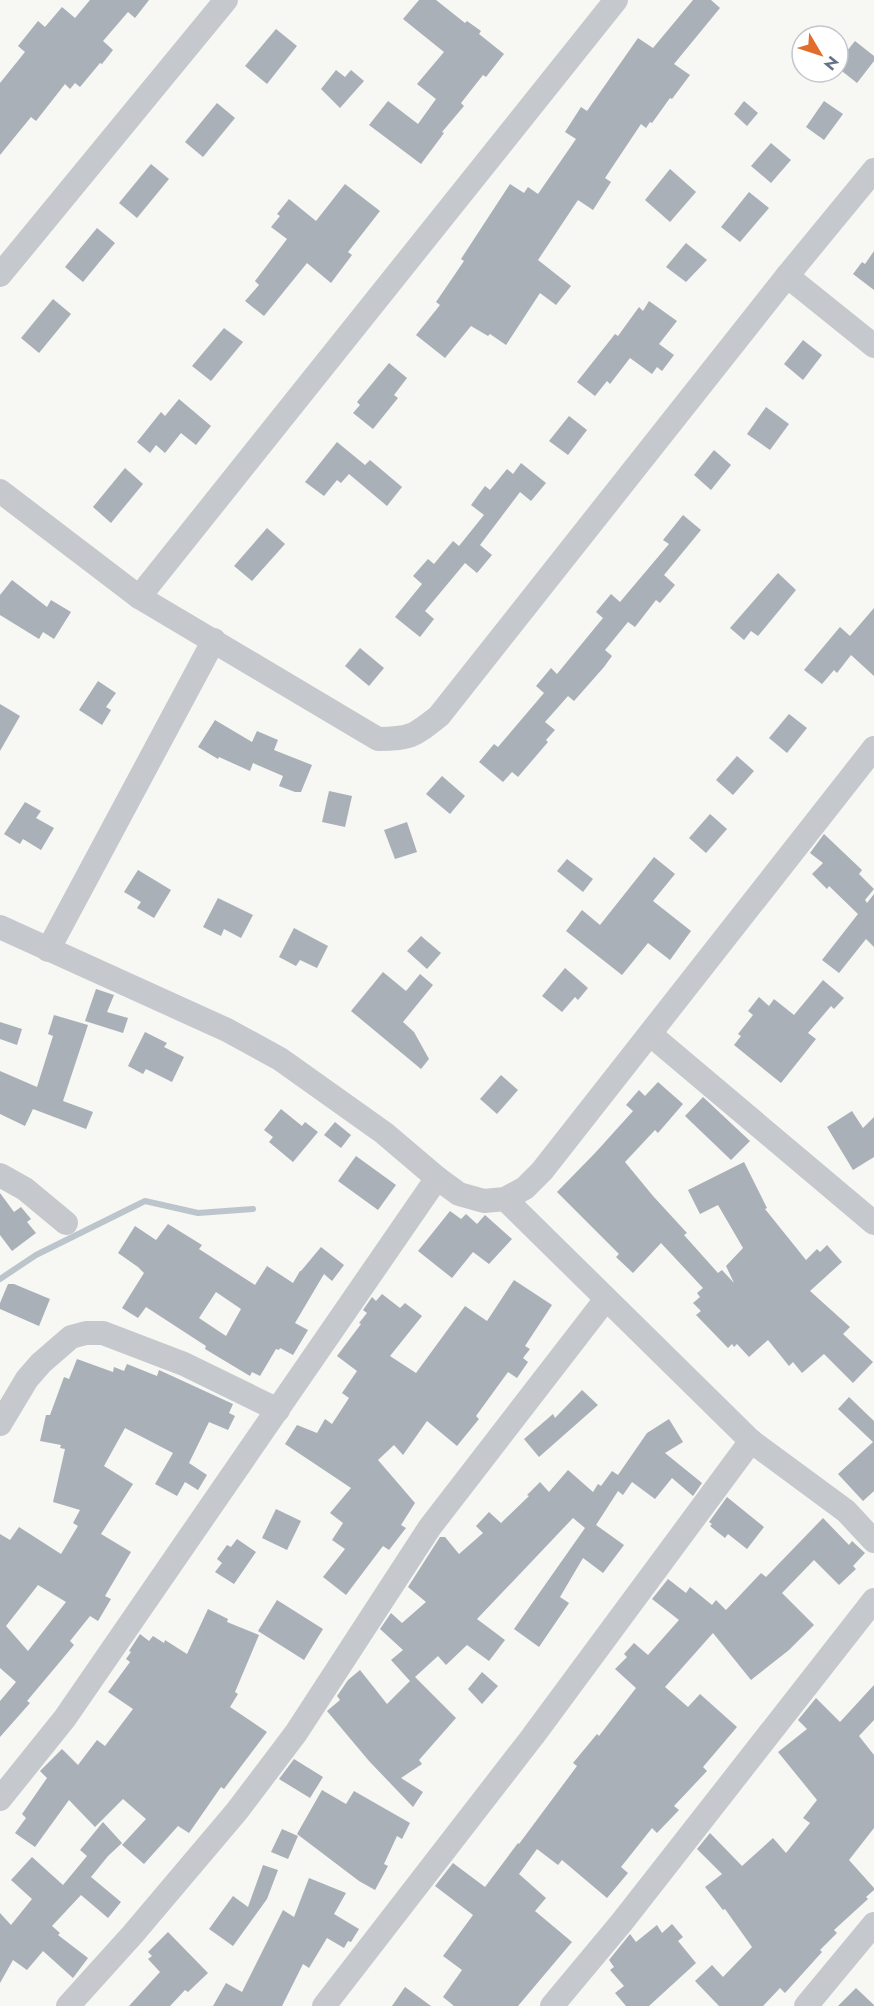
<svg xmlns="http://www.w3.org/2000/svg" width="874" height="2006" viewBox="0 0 874 2006" font-family="Jost,sans-serif">
<rect width="100%" height="100%" fill="#f7f7f4"/>
<g fill="none" stroke-linecap="round" stroke-linejoin="round">
<polyline stroke="#bcc5cb" stroke-width="6" points="0,1279 36,1255 145,1201 198,1213 253,1209"/>
</g>
<g fill="#a9b0b7" fill-rule="evenodd">
<polygon points="90,0 149,0 135,18 128,12 103,41 113,50 102,64 100,63 80,87 75,83 70,89 65,84 36,121 31,117 0,155 0,83 25,52 18,46 38,21 45,27 62,7 75,18"/>
<polygon points="419,0 436,0 465,23 467,21 481,31 479,34 504,54 486,77 483,75 461,103 464,106 442,132 444,133 421,164 369,125 388,101 418,124 436,99 417,84 444,52 403,19"/>
<polygon points="693,0 711,0 720,8 674,64 690,75 672,99 670,98 652,123 650,122 646,128 641,124 605,178 611,182 593,210 578,200 538,260 571,286 556,305 540,293 506,345 490,334 488,336 471,326 445,358 416,335 440,305 436,302 464,261 461,259 510,184 524,193 528,187 538,194 576,139 565,132 581,107 587,111 638,38 653,48"/>
<polygon points="276,29 297,46 267,84 245,66"/>
<polygon points="855,41 874,56 874,61 857,83 838,68 838,62"/>
<polygon points="336,70 345,77 351,70 364,81 340,108 321,89"/>
<polygon points="744,101 758,113 747,126 734,114"/>
<polygon points="824,101 843,114 824,140 806,127"/>
<polygon points="217,103 235,118 203,157 185,142"/>
<polygon points="771,143 791,160 771,183 751,166"/>
<polygon points="151,164 169,179 137,218 119,203"/>
<polygon points="670,169 696,192 670,222 645,200"/>
<polygon points="345,184 380,211 348,252 352,255 331,283 307,263 264,316 245,301 259,285 255,281 287,239 271,227 280,216 277,214 289,199 316,221"/>
<polygon points="749,192 769,208 740,242 721,227"/>
<polygon points="97,228 115,243 83,282 65,267"/>
<polygon points="686,243 707,260 686,282 666,267"/>
<polygon points="874,251 874,290 853,274 862,262 865,264"/>
<polygon points="53,299 71,314 39,353 21,338"/>
<polygon points="649,301 677,321 659,344 674,355 662,371 657,367 652,374 630,358 610,384 607,381 595,396 577,382 615,334 618,336 639,307 643,311"/>
<polygon points="224,328 243,342 211,381 192,366"/>
<polygon points="803,340 822,355 803,380 784,364"/>
<polygon points="389,363 407,378 394,395 398,398 373,429 353,413 360,405 357,402"/>
<polygon points="179,399 211,426 196,445 181,433 165,453 156,445 150,453 137,442 161,412 165,416"/>
<polygon points="766,407 789,424 770,450 747,434"/>
<polygon points="569,416 587,430 568,455 549,441"/>
<polygon points="337,442 365,465 370,460 402,487 387,506 349,474 341,483 337,480 324,496 305,482"/>
<polygon points="714,450 731,465 711,490 694,475"/>
<polygon points="521,463 546,483 531,501 520,492 480,545 492,555 477,573 465,563 425,611 434,619 420,637 395,617 422,584 413,576 428,559 434,564 453,541 459,546 484,515 471,505 485,486 490,490 507,469 513,474"/>
<polygon points="125,468 143,484 111,523 93,507"/>
<polygon points="683,515 701,530 664,575 675,585 660,603 656,600 635,627 628,622 605,650 612,656 604,667 574,701 568,696 545,722 555,730 546,740 548,742 518,777 512,772 503,782 479,762 494,744 498,747 544,693 536,686 551,668 557,674 603,618 596,612 611,594 620,602 669,544 663,540"/>
<polygon points="267,528 285,544 252,581 234,566"/>
<polygon points="778,573 796,590 758,636 751,631 744,640 730,628"/>
<polygon points="12,580 47,607 51,600 71,612 54,639 43,632 39,639 0,615 0,595"/>
<polygon points="874,608 874,676 851,655 837,673 834,670 822,684 804,670 840,627 850,636"/>
<polygon points="360,648 384,668 369,686 345,666"/>
<polygon points="98,681 116,693 106,707 111,710 102,725 79,710"/>
<polygon points="0,704 20,716 0,751"/>
<polygon points="789,714 807,728 787,753 769,738"/>
<polygon points="215,720 252,742 257,731 278,740 274,750 312,765 301,792 295,792 279,786 283,776 253,763 250,771 219,757 218,759 198,747"/>
<polygon points="737,756 754,771 733,795 716,780"/>
<polygon points="442,776 465,796 450,814 426,794"/>
<polygon points="329,791 352,796 345,827 322,822"/>
<polygon points="25,802 41,811 36,818 54,828 41,850 23,839 20,844 4,834"/>
<polygon points="710,814 727,829 706,853 689,838"/>
<polygon points="407,822 417,852 395,859 384,830"/>
<polygon points="824,834 862,870 859,874 874,889 865,900 867,903 874,894 874,947 866,939 839,973 822,960 858,914 829,886 827,889 812,874 823,863 810,853"/>
<polygon points="654,857 675,874 653,901 691,931 670,960 648,943 622,975 566,931 582,910 600,925"/>
<polygon points="567,859 593,879 583,892 557,871"/>
<polygon points="138,870 171,890 154,918 137,908 141,902 124,892"/>
<polygon points="218,898 253,915 241,938 224,929 221,936 203,927"/>
<polygon points="294,928 328,946 317,968 300,960 296,966 279,957"/>
<polygon points="421,936 441,953 427,969 407,951"/>
<polygon points="565,968 588,988 578,1000 575,997 562,1012 542,996"/>
<polygon points="383,972 406,991 420,974 433,985 403,1022 414,1032 429,1059 421,1069 351,1011"/>
<polygon points="823,980 844,998 834,1009 831,1006 808,1033 816,1039 781,1083 734,1045 741,1036 738,1034 753,1015 748,1011 759,997 769,1006 774,999 794,1015"/>
<polygon points="96,989 114,995 107,1012 128,1018 123,1033 85,1021"/>
<polygon points="54,1015 88,1025 63,1101 93,1112 86,1129 33,1109 25,1126 0,1114 0,1071 37,1087 53,1036 48,1034"/>
<polygon points="0,1022 22,1029 17,1045 0,1039"/>
<polygon points="145,1032 167,1043 164,1047 184,1057 172,1082 146,1069 143,1074 128,1066"/>
<polygon points="501,1075 518,1090 497,1114 480,1099"/>
<polygon points="658,1082 683,1104 658,1133 655,1130 625,1162 653,1196 687,1233 684,1235 718,1273 722,1270 734,1283 726,1266 743,1248 718,1205 700,1214 688,1190 744,1162 767,1208 765,1209 806,1260 817,1249 820,1252 827,1245 842,1262 810,1291 850,1327 843,1334 873,1362 853,1383 824,1354 802,1373 793,1362 789,1366 768,1340 749,1357 737,1344 734,1347 732,1344 728,1348 696,1315 701,1311 693,1303 700,1297 697,1293 703,1288 661,1243 633,1273 616,1257 619,1254 557,1192 596,1152 633,1111 626,1105 639,1090 645,1096"/>
<polygon points="703,1097 750,1141 731,1160 685,1116"/>
<polygon points="281,1109 302,1126 305,1122 318,1132 293,1162 269,1142 273,1137 264,1130"/>
<polygon points="852,1111 863,1128 874,1117 874,1157 853,1170 827,1127"/>
<polygon points="335,1122 351,1135 341,1148 324,1135"/>
<polygon points="356,1156 396,1185 378,1210 338,1181"/>
<polygon points="0,1193 14,1212 21,1207 31,1219 27,1222 36,1233 12,1251 0,1235"/>
<polygon points="450,1211 461,1219 466,1214 477,1224 485,1215 512,1239 489,1264 473,1252 452,1278 418,1251"/>
<path d="M168,1224L202,1245L199,1249L255,1285L267,1266L293,1283L300,1271H301L321,1247L344,1265L332,1281L324,1274L295,1323L308,1330L293,1355L280,1348L279,1350L276,1349L260,1376L252,1372L250,1376L205,1349L206,1346L146,1307L138,1318L122,1308L144,1273L138,1267L118,1253L135,1226L156,1240ZM216,1292L241,1309L226,1336L199,1318Z"/>
<polygon points="514,1280 552,1305 525,1346 530,1349 523,1358 528,1362 517,1378 508,1372 476,1416 479,1419 457,1446 427,1421 403,1455 394,1445 378,1460 415,1503 401,1525 406,1528 389,1550 383,1546 346,1595 323,1577 345,1549 332,1540 343,1523 330,1513 351,1488 285,1444 297,1425 317,1433 325,1419 332,1424 349,1398 342,1393 357,1371 337,1356 361,1324 359,1323 367,1313 363,1310 372,1297 376,1301 382,1294 400,1308 405,1303 422,1316 390,1356 416,1373 465,1306 487,1321"/>
<polygon points="8,1284 14,1284 50,1299 39,1326 0,1309 0,1303"/>
<path d="M77,1359L113,1372L114,1367L124,1371L127,1364L157,1376L159,1370L233,1404L229,1413L235,1416L228,1430L209,1422L189,1463L207,1475L198,1490L185,1482L177,1496L155,1484L173,1453L125,1428L104,1466L133,1484L101,1534L131,1552L105,1596L111,1599L98,1621L90,1616L70,1641L74,1645L27,1701L30,1703L0,1737V1701L16,1682L0,1668V1534L10,1540L19,1527L61,1554L78,1526L73,1523L80,1510L53,1502L65,1449L60,1448L61,1445L40,1441L46,1415H50L64,1377L69,1379ZM38,1585L66,1602L28,1651L6,1626Z"/>
<polygon points="582,1390 598,1405 539,1457 524,1439 553,1414 555,1418"/>
<polygon points="849,1397 874,1421 874,1491 863,1501 838,1474 873,1442 838,1409"/>
<polygon points="669,1419 683,1442 665,1453 702,1483 693,1496 672,1478 655,1499 632,1482 623,1495 618,1491 596,1525 624,1545 603,1573 583,1558 560,1597 569,1603 539,1647 514,1629 585,1528 573,1518 477,1619 505,1640 489,1661 467,1645 446,1665 438,1656 415,1677 456,1718 419,1760 422,1764 401,1778 423,1792 413,1807 369,1761 327,1711 340,1700 337,1696 348,1680 360,1670 387,1704 410,1681 391,1660 403,1650 380,1629 391,1613 402,1623 426,1602 408,1587 440,1537 445,1537 459,1554 483,1533 476,1526 489,1512 501,1523 529,1496 527,1495 540,1482 549,1492 568,1470 593,1492 598,1484 601,1486 612,1471 618,1475 647,1433"/>
<polygon points="727,1497 764,1527 747,1549 728,1534 725,1538 710,1526 712,1524 709,1522"/>
<polygon points="276,1509 301,1521 287,1550 262,1538"/>
<polygon points="823,1518 849,1545 852,1541 865,1553 853,1566 856,1569 839,1585 814,1560 782,1593 814,1625 789,1650 751,1680 713,1633 665,1687 688,1707 700,1694 737,1727 703,1767 707,1771 674,1806 679,1810 657,1833 652,1828 621,1867 628,1873 607,1898 562,1860 558,1865 537,1849 519,1874 546,1898 535,1911 572,1942 518,2006 454,2006 443,1997 462,1970 443,1956 473,1915 435,1886 453,1863 485,1887 518,1843 519,1844 577,1766 573,1763 597,1734 599,1736 636,1688 615,1669 627,1657 624,1654 634,1643 648,1655 679,1620 652,1599 668,1579 686,1593 690,1587 712,1605 716,1600 726,1610 761,1573 766,1577"/>
<polygon points="237,1539 256,1552 234,1584 215,1572 222,1563 217,1559 227,1545 231,1547"/>
<polygon points="277,1600 323,1629 304,1660 258,1631"/>
<polygon points="208,1609 228,1619 227,1622 259,1635 235,1692 238,1694 230,1707 267,1732 224,1789 221,1787 189,1833 178,1826 144,1864 122,1845 146,1819 123,1799 95,1827 69,1800 35,1847 15,1833 26,1818 22,1814 47,1778 40,1771 62,1749 78,1765 97,1740 105,1746 133,1709 108,1692 130,1662 126,1659 131,1652 129,1651 140,1634 149,1641 153,1636 164,1643 165,1640 187,1654"/>
<polygon points="482,1672 498,1686 482,1704 468,1689"/>
<polygon points="874,1685 874,1720 859,1736 874,1755 874,1828 849,1860 874,1888 874,1890 866,1897 868,1899 834,1930 837,1933 820,1950 822,1952 785,1993 780,1988 763,2006 719,2006 695,1981 712,1965 723,1977 752,1947 725,1909 723,1910 705,1887 722,1874 697,1849 710,1833 742,1866 773,1838 786,1853 810,1823 803,1818 817,1800 778,1752 807,1729 798,1720 816,1698 840,1722"/>
<polygon points="294,1759 323,1777 310,1798 279,1779"/>
<polygon points="322,1790 346,1804 354,1791 410,1823 402,1839 397,1836 384,1864 388,1866 375,1890 359,1881 297,1834"/>
<polygon points="103,1822 122,1843 108,1856 91,1877 121,1902 108,1918 81,1895 52,1926 60,1933 58,1935 88,1958 73,1978 43,1951 27,1970 13,1960 0,1983 0,1913 11,1925 32,1899 11,1880 32,1857 63,1885 87,1856 80,1850"/>
<polygon points="282,1829 298,1836 288,1859 271,1852"/>
<polygon points="263,1865 278,1870 267,1899 233,1946 209,1929 233,1896 248,1907"/>
<polygon points="309,1878 346,1893 334,1914 359,1929 351,1942 348,1941 344,1948 327,1938 309,1968 303,1964 282,2006 213,2006 226,1983 242,1992 283,1910 294,1917"/>
<polygon points="672,1924 683,1937 678,1941 696,1963 649,2006 626,2006 615,1993 624,1986 610,1970 614,1967 609,1960 630,1934 636,1942 657,1925 662,1933"/>
<polygon points="168,1932 208,1973 188,1992 185,1990 170,2006 129,2006 160,1972 148,1959 152,1956 148,1952"/>
<polygon points="405,1987 431,2006 392,2006"/>
<polygon points="856,1988 874,2005 874,2006 838,2006"/>
</g>
<g fill="none" stroke-linecap="round" stroke-linejoin="round">
<g stroke="#c5c8cc" stroke-width="24">
<polyline points="0,275 226,0"/>
<polyline points="787,276 874,346"/>
<path d="M0,491L139,597L378,739C410,739 414,736 439,716L787,276L874,170"/>
<polyline points="139,597 616,0"/>
<polyline points="0,927 227,1030 280,1059 384,1133 437,1178 459,1194 484,1201 505,1199 525,1188 542,1171 874,748"/>
<polyline points="48,950 214,640"/>
<polyline points="651,1035 874,1223"/>
<polyline points="0,1175 25,1189 66,1223"/>
<polyline points="505,1199 751,1441 846,1511 874,1541"/>
<polyline points="0,1424 27,1379 41,1363 71,1337 86,1333 103,1333 184,1364 278,1410"/>
<polyline points="0,1799 65,1718 437,1178"/>
<polyline points="68,2006 133,1934 237,1811 296,1733 430,1527 606,1299"/>
<polyline points="324,2006 533,1736 751,1441"/>
<polyline points="552,2006 622,1922 874,1600"/>
<polyline points="806,2006 874,1924"/>
</g>
</g>
<g transform="translate(820 54) rotate(129)"><circle r="28" fill="#ffffff" stroke="#c2c7ce" stroke-width="1.5"/>
<path d="M0-4.5L10 22L0 15L-10 22Z" fill="#e26c29"/>
<text y="-9" font-size="16" font-weight="bold" text-anchor="middle" fill="#667385">N</text>
</g>
</svg>
